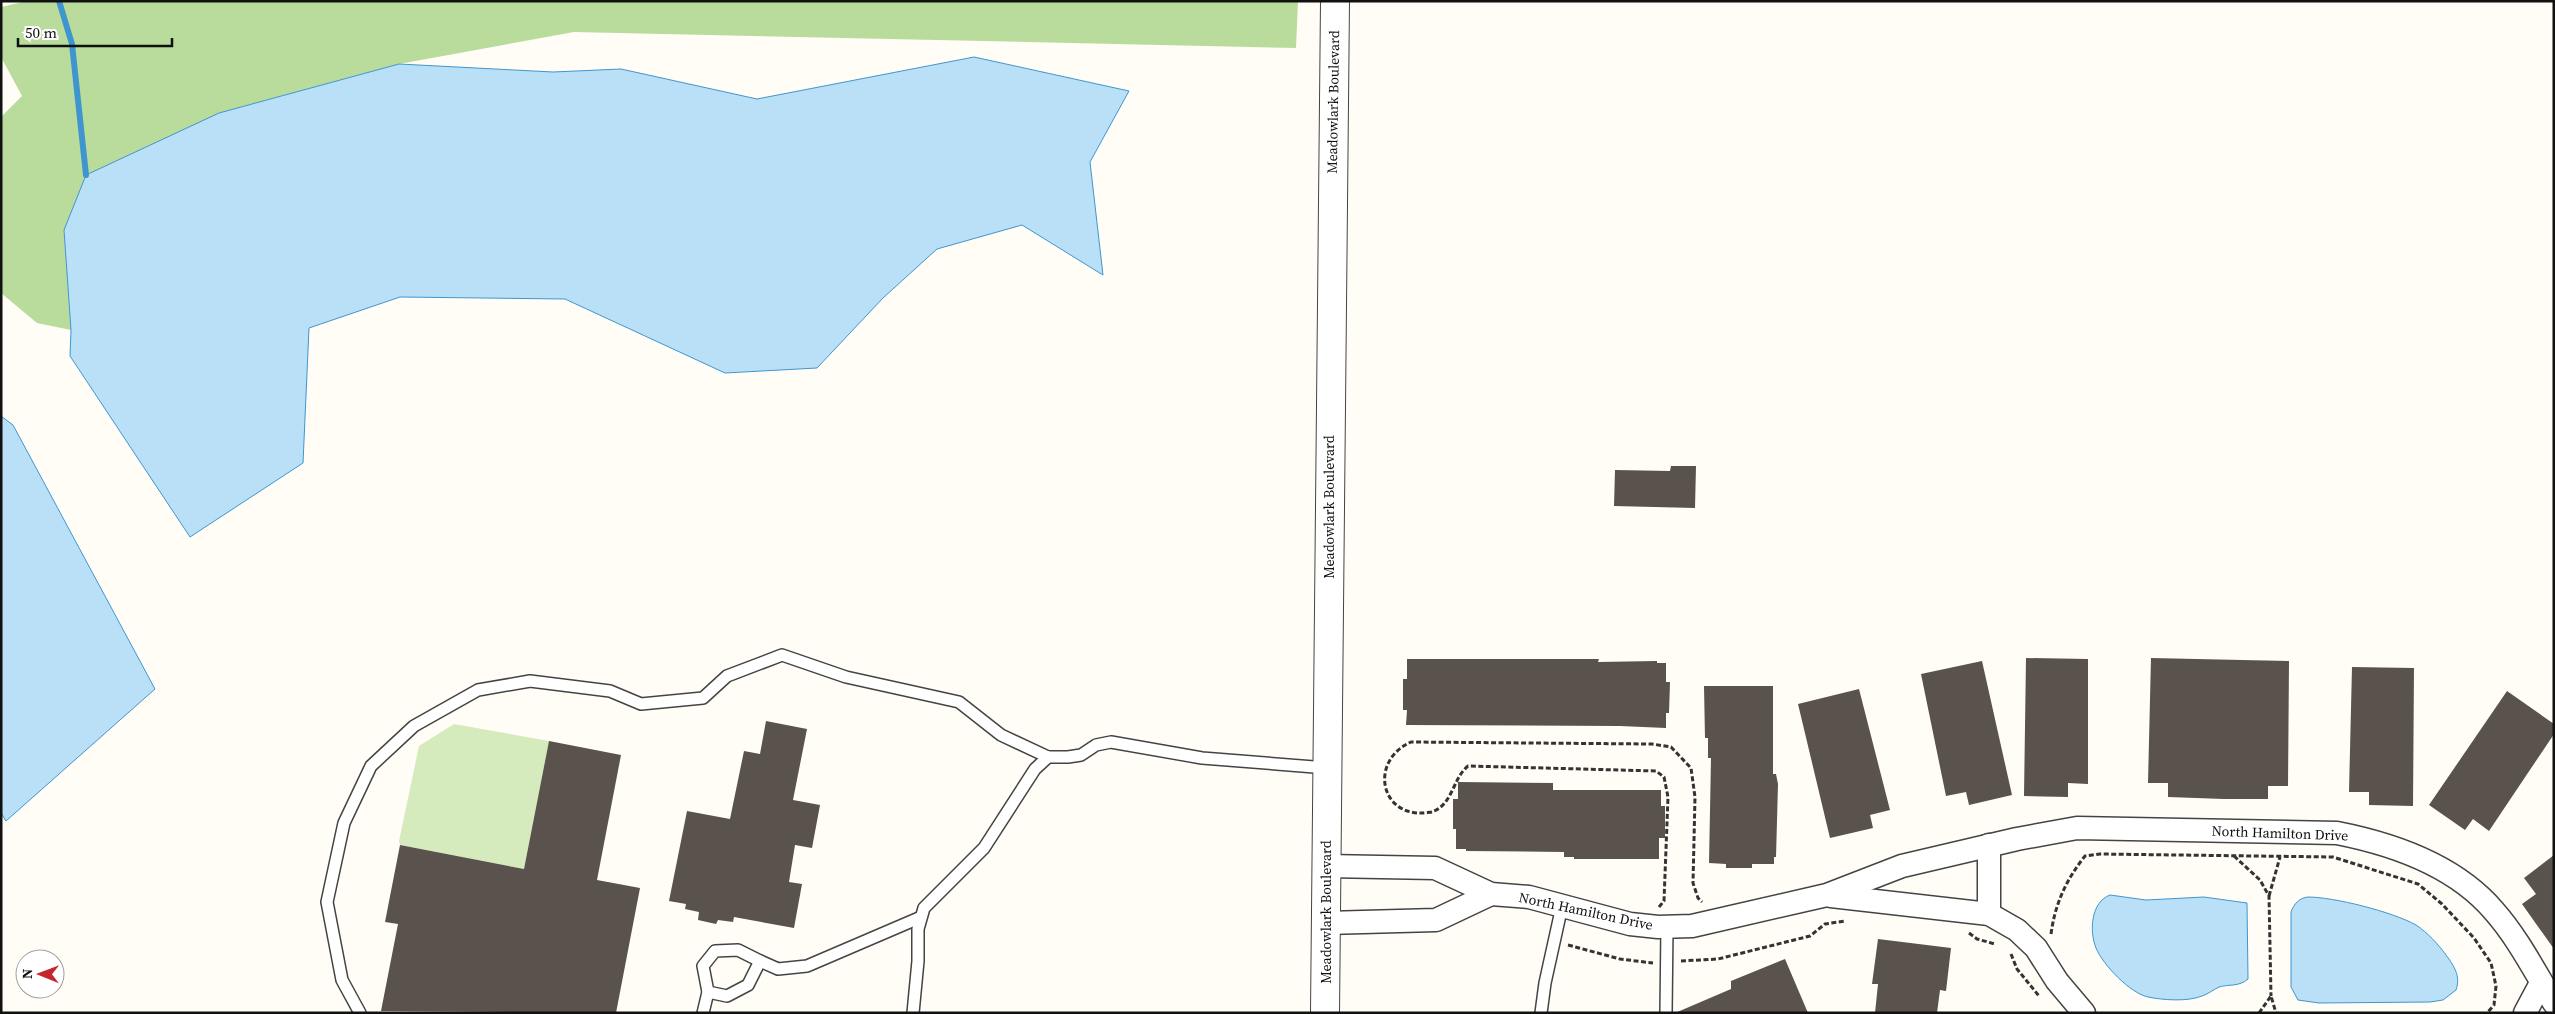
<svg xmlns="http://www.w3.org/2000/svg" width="2555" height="1014" viewBox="0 0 2555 1014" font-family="'Source Serif 4',serif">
<rect width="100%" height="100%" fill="#fffdf5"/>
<polygon fill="#d5ebbd" points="454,724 549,741 524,869 400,845 399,841 419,746"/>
<polygon fill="#b9dc9c" points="27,1 1298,1 1296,48 574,32 399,64 219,113 64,230 71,330 37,323 1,293 1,117 22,96 1,57 1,7"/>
<g fill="#b9e0f7" stroke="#3f96cf">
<polygon points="974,57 1129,91 1090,162 1103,275 1022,225 937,249 883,298 817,368 725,373 565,299 400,297 309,328 303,463 190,537 70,356 71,330 64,230 86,175 219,113 399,64 553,72 621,69 757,99"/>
<polygon points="1,416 13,425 155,689 6,821 1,813"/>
<path d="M2110,895L2146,900L2204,897L2247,903L2248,979C2239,987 2229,984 2219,987C2213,990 2208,994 2202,996C2187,1002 2163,1000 2148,997C2130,993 2103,965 2096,948C2089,931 2091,902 2110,895Z"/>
<path d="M2308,897C2334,897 2393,912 2416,925C2428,933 2438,944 2446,955C2454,966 2461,976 2456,990L2443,1000L2430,1002L2319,1003L2298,1000L2291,987V912C2294,904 2299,898 2308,897Z"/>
</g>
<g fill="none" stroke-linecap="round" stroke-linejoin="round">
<polyline stroke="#3f96cf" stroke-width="6" points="59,1 72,44 86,175"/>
</g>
<g fill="#5a524d">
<polygon points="1671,466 1696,466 1695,508 1614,506 1615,470 1670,471"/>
<polygon points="2026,658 2088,659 2088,784 2068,783 2068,797 2024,796"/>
<polygon points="2151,658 2289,661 2288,786 2268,786 2268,799 2224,799 2168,797 2168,783 2148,783"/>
<polygon points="1407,659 1599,659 1598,662 1657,661 1657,663 1666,663 1666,682 1670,682 1669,713 1666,713 1666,728 1620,726 1406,725 1407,710 1403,710 1403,679 1407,679"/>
<polygon points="1982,661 2012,795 1969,805 1966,792 1946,796 1921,674"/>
<polygon points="2352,667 2414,668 2413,806 2369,805 2369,792 2349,792"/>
<polygon points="1704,686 1773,686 1773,774 1776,774 1778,784 1776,857 1774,857 1774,864 1752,864 1752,868 1726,868 1726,864 1709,863 1711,758 1708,758 1708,738 1705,738"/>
<polygon points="1859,689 1890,810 1870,815 1873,828 1830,838 1798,704"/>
<polygon points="2507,691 2554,724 2554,734 2489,831 2473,819 2465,830 2429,805"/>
<polygon points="766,721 807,729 793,800 820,805 812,848 795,845 789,882 802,884 794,928 734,917 733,922 718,920 716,924 698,920 699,912 685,909 686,904 669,901 687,811 730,819 744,751 760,754"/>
<polygon points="549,741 621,755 597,880 640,888 616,1013 381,1011 398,924 385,922 400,845 524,869"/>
<polygon points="1458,782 1553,783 1553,790 1661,790 1661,806 1665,806 1665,838 1659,838 1659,859 1574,859 1574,857 1564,857 1564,852 1466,851 1466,849 1456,849 1456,829 1453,829 1453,799 1458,799"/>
<polygon points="2554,855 2554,949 2522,904 2536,894 2524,878"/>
<polygon points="1878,939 1951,948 1946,991 1940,990 1937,1013 1875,1013 1878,984 1872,984"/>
<polygon points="1785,959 1808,1013 1675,1013 1731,989 1731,981"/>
</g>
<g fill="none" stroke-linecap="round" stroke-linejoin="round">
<g stroke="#444" stroke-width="14">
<g id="service">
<polyline points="708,992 703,966 715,951 738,950 760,961"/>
<polyline points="360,1013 342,980 327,902 344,823 371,766 414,726 478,690 530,681 610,691 641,704 703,698 727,676 782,655 846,677 959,702 1001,735 1048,757"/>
<polyline points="703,1013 708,992 727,996 748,985 760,961 778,969 807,966 919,918"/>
<polyline points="913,1013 918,961 918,929 924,908 984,848 1035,769 1048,757 1068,757 1081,755 1096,745 1111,742 1202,758 1327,768"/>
<polyline points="1541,1013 1545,983 1562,906"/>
<polyline points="1666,1013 1667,927"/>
</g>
</g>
<g stroke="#444" stroke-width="25">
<g id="minor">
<path d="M1326,866L1435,868L1491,894L1529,897L1630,924L1658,927L1692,926L1827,895L1902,866L2017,839L2077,828L2337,833C2393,844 2455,865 2494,911C2518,938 2535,972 2554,1003"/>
<polyline points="1831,896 1989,914 2017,930 2036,948 2057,981 2084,1013"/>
<polyline points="1989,914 1989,845"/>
<polyline points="1326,923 1436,920 1491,894"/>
<polyline points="2525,1013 2541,983"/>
</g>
</g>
<g stroke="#444" stroke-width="30">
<polyline id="tertiary" points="1325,1013 1335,1"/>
</g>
<g stroke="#333" stroke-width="3" stroke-dasharray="5 2.5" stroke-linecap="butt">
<polyline points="2234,856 2260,880 2269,896 2271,996"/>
<polyline points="2269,896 2280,857"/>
<path d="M1659,907L1664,901L1668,797L1664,777L1656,771L1468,766C1453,778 1453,803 1434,811C1432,813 1426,812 1423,813C1379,815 1370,760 1411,742L1652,744L1671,747L1691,768L1695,797L1693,883L1698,898L1702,902"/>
<polyline points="1969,933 1977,939 1995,944"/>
<path d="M2051,934C2055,904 2066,880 2085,856L2100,854L2333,857L2418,884L2442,904L2474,938L2491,963L2496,986L2494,1005L2487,1013"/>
<polyline points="1568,945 1620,959 1653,963"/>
<polyline points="2011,954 2017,969 2039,996"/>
<polyline points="1681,961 1718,959 1810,936 1825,924 1845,921"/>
<polyline points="2259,1013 2271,996 2276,1013"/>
</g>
<use href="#service" stroke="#fff" stroke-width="11"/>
<use href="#minor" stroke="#fff" stroke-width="22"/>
<use href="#tertiary" stroke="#fff" stroke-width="28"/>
</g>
<g text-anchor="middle" stroke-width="5" stroke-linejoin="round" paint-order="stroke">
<g font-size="14" fill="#111" stroke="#fff">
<text transform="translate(1333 102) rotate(-89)" y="5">Meadowlark Boulevard</text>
<text transform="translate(1329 507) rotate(-90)" y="5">Meadowlark Boulevard</text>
<text transform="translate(2280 833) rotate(2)" y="5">North Hamilton Drive</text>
<text transform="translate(1586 911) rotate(12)" y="5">North Hamilton Drive</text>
<text transform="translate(1326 912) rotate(-90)" y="5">Meadowlark Boulevard</text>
</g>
</g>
<rect width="2555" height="1014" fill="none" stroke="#111111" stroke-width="5"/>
<g transform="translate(40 974) rotate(271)"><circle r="24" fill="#ffffff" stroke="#a0a0a0"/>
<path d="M0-4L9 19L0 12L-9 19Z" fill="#c4262e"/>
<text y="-8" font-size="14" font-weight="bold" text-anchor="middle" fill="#111111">N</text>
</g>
<path d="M18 38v8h154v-8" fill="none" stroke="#111111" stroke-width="2.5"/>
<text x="25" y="38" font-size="15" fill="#111111" stroke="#ffffff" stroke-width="4" paint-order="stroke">50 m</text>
</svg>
